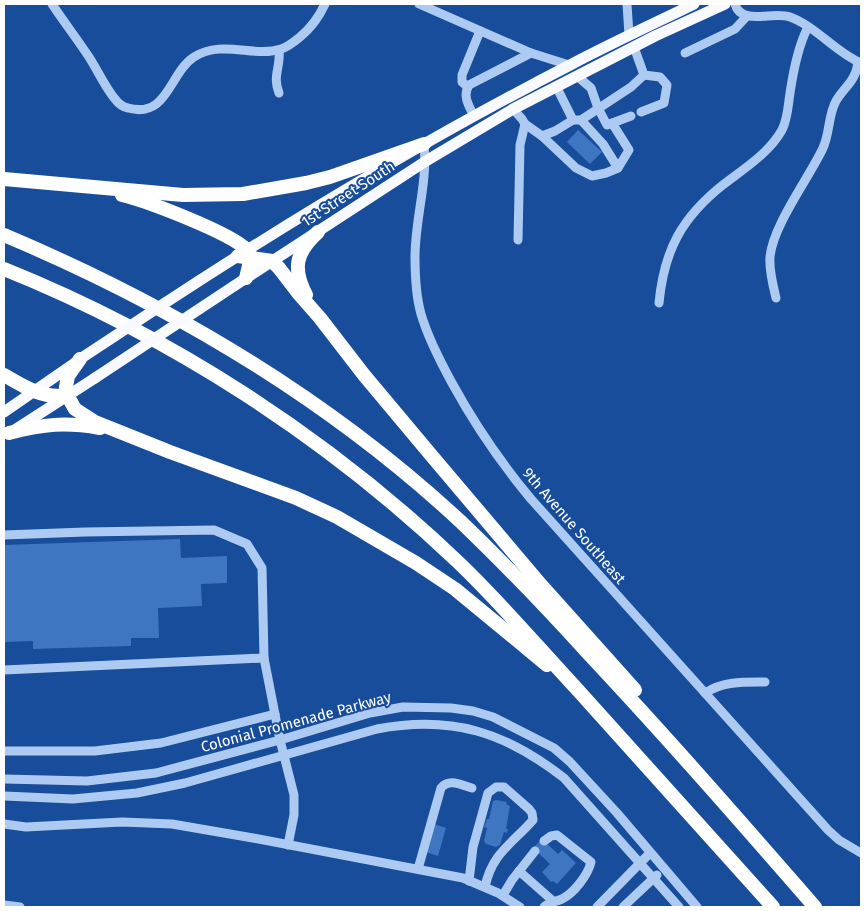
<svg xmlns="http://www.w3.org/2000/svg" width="865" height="911" viewBox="0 0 865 911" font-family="'Fira Sans',sans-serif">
<rect width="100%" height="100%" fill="#174d9b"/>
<g fill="#3f76c2">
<polygon points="578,130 602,152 590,164 567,142"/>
<polygon points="180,539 181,558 227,556 227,583 201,584 202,606 158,608 159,638 131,638 131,646 33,649 33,641 4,642 4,545"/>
<polygon points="496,800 507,802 506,804 510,806 506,829 508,829 507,833 504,832 500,845 496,847 486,844 484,841 487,828 484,827 487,819 489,819 493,801"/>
<polygon points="434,824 446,828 438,856 426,852"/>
<polygon points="542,839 558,854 562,850 576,863 557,884 553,881 551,882 542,872 550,864 533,848"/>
</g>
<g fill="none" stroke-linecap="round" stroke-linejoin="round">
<g stroke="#adcaf2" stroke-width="9">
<path d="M52,4C64,22 77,39 89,57C98,71 105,87 115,99C118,103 123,107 128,108C168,119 169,73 194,57C222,39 254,58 281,49C288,47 294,42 300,37C311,28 319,17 325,4"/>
<polyline points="419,4 531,53 569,65"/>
<polyline points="627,4 629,35"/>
<path d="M735,4C741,26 773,11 790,17C817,27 835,52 861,63"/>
<polyline points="634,47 644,75 660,77 667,85 664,103 641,112"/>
<path d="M279,50C281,67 272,76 279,93"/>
<polyline points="685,53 735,29 747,16"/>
<polyline points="577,76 591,88 598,108 607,125 631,116"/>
<polyline points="556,86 573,120 555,131 542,136 576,168 592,176 606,173 618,168 629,150 612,123"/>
<polyline points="468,87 462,82 462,75 480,31"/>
<polyline points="513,109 522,119 525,124 520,145 518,240"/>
<path d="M474,116C469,106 462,96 469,85L531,53"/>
<polyline points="573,120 581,120 631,87 644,75"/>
<polyline points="581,120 603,144 618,168"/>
<polyline points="525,124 542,136"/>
<path d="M424,144C428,182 415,219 415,257C415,276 416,296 421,314C428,338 440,361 452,383C475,425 501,463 531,499L828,830L839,840L861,853"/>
<path d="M776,298C773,285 769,271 770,257C773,225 809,178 823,148C830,133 828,115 836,101C845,86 856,81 858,62"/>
<path d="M659,303C664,250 682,217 724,184C745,168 769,153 782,130C788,118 788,105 790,93C793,73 799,44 808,27"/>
<polyline points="4,535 85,532 214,530 247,544 262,568 264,658"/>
<polyline points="4,670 264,658 280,740 294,795 294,815 288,845"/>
<path d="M705,693C724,681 744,682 765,682"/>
<polyline points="4,751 95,751 161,743 275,714"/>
<polyline points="4,779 87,781 156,773 280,740 370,713 403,707 451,708 473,711 493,717 554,748 570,762 617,813 697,907"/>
<path d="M4,796L73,799L137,793L185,783L377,729C452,715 505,732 564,778L679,907"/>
<polyline points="4,824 26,827 122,822 172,824 253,838 463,878 498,893 520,907"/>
<path d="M418,869L441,788C449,778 461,785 472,788"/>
<polyline points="519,871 553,901"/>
<path d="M469,881L473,847L488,793L496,787H504L529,809L532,813L533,820C512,844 492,853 485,887"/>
<polyline points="503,895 512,880 535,851"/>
<polyline points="4,905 20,907"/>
<path d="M544,907C549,902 555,902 562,899C574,893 588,875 591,862L557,835L551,836L544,841"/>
<polyline points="597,907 650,853"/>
<polyline points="623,907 657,875"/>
</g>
<g stroke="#f8faff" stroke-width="11">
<polyline points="234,286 426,161 513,109 655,36 725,4"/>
<path d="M165,303C296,217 432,136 572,64C612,43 653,24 694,4"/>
<polyline points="4,412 75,363"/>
<polyline points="16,429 95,378"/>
</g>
<g stroke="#fff" stroke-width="14">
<polyline points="4,179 183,195 243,194 306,183 330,177 424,144"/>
<path d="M122,195C147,201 231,233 247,250C249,252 250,255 251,257L246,278"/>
<path d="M4,235C170,305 327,398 460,521C504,563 546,607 587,652C665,735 740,821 815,907"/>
<polyline points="238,256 272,261 279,268 299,294 320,318 364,375 431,455 541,585 635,690"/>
<path d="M4,269C171,336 328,438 458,562C500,602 537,646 576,688C642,761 708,834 773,907"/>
<path d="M306,295C292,268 296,252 318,232"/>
<polyline points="80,359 68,376 66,387 67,395 75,409 95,422 170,452 296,498 337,517 416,563 455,589 547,665"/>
<path d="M4,375C24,387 43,399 67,395"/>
<path d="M9,433C44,424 65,422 100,428"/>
</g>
<g stroke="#f8faff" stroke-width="11">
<polyline points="80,359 165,303"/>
<polyline points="95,378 234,286"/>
</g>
</g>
<g text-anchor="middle" stroke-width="4" stroke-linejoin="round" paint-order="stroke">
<g font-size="15" fill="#fff" stroke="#174d9b">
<text transform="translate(348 194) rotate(-33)" y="5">1st Street South</text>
<text transform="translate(574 526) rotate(49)" y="5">9th Avenue Southeast</text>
<text transform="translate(296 722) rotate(-15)" y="5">Colonial Promenade Parkway</text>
</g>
</g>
<rect width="865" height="911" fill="none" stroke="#ffffff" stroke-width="10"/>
</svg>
